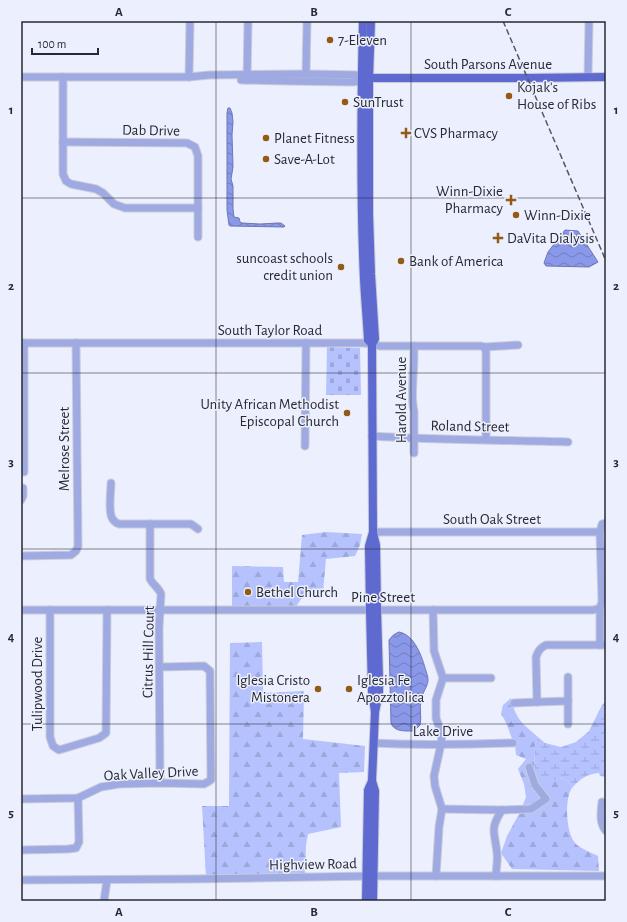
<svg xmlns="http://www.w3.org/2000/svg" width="627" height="922" viewBox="0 0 627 922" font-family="'Alegreya Sans',sans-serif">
<defs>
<pattern id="forest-firs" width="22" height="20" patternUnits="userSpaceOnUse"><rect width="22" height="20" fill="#b5c2fe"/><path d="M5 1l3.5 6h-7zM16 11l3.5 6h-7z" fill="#9ca7da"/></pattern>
<pattern id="wetland-marsh" width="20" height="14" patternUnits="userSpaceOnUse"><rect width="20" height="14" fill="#b5c2fe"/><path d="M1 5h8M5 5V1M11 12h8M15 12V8" fill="none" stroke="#9ca7da"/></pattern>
<pattern id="cemetery-stones" width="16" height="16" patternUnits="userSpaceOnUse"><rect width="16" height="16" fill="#b5c2fe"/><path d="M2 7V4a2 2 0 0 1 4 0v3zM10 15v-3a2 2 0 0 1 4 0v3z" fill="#9ca7da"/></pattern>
<pattern id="water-waves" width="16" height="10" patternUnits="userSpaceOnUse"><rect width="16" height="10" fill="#8a98ea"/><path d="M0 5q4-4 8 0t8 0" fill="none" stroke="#717cbe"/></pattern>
</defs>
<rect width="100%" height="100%" fill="#eceffd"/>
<g fill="url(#forest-firs)">
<polygon points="326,532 362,534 360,545 355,556 326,559 323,592 301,599 296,607 232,607 232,566 283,567 284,582 298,582 302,535"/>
<polygon points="262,642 263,693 304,691 303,739 365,746 364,772 339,773 341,827 308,834 306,845 305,875 206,877 202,806 229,806 230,643"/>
<path d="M511,698C516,720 522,723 538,737L535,746L534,773L544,782L563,778L568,781L572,788C564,799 566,835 576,844C580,848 592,853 598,856L599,871L512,869L501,853L507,836L520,812L532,811L549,800L537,784L530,765L526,766L532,785L542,799L530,807H522L526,797L524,784L518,769L526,759L516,755L515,745H516V741H513C509,732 507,722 501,714L503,705Z"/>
</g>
<path fill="url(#wetland-marsh)" d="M606,701V777L600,776L599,773C587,774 580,779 572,788L568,781L563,778L543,783L534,773L535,746L538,737L545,743L561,747L576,742L589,731L602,705Z"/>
<polygon fill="url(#cemetery-stones)" points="327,347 360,348 361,395 326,395"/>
<g fill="url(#water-waves)" stroke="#6d77b3">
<polygon points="228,108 230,108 232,113 233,122 232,135 233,167 231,179 233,186 233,209 234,217 239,218 240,222 242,223 260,224 278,223 281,223 285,226 284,227 230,226 229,225 227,210 227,113"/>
<polygon points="565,230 578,231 598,262 589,267 546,266 544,263 548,252"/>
<path d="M399,632C415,635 422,657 426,671C427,674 428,677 428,680C428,686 422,693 421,700C419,709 422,717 420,725L414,731C405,731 394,732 391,723L389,640C392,636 394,634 399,632Z"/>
</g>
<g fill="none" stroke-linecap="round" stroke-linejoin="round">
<g stroke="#c9ccd8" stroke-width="9">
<g id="minor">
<polyline points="306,74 307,21"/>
<polyline points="21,77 189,77 209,75 306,74 362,75 366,77"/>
<polyline points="63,77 63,174 66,181 71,184 96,189 103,193 114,204 125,208 198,208"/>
<polyline points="189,77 190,21"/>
<polyline points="588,77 589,21"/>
<polyline points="241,80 287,81 352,82 362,81 367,79"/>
<polyline points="247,80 248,21"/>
<polyline points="63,142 187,143 195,147 198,156 198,237"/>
<polyline points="21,343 365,343 380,346 481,346 484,347 518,345"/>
<polyline points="24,343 24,472"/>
<polyline points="484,347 486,351 486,439"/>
<path d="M372,436C437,440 502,440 568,442"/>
<polyline points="305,446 306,343"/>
<path d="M414,453V411C411,399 413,388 413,376C414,366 414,356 414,346"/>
<path d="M111,483C111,492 108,510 112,518C114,522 116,523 119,524H191L198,529"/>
<polyline points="21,500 23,496 23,488"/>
<path d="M150,524V579C153,585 159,588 161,594L159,628L160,783"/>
<polyline points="373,532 600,532"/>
<polyline points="21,556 71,555 76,551 78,546 76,343"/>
<polyline points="21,610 593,610 600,608"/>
<polyline points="50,610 50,737 53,746 59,750 99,738 106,733 107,610"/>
<polyline points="433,610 434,651 443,678 436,700 436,718 442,735 441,744 434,776 435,786 442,809 439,827 436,876"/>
<polyline points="600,645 600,608 602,602 600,532 602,524 606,523"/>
<path d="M568,677V701L537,702L536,657C538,651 540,648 546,645H606"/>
<polyline points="443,678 491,678"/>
<polyline points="514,703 537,702"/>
<polyline points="568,724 568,701"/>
<path d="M374,743C420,746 467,744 513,743"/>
<polyline points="21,799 78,798 101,787 119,784 160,783 204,784 211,780 210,671 204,666 160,667"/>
<path d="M602,802C601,812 599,823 606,831"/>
<polyline points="442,809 502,810 531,809 546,799 535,785 529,767"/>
<polyline points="21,850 68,849 76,848 79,842 78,798"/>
<path d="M496,876C496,869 498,861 497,853C495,832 489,830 502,810"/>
<polyline points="21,880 194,879 373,876 606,876"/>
<polyline points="104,901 107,880"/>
</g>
</g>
<g stroke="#c9ccd8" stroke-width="10">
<g id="major">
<path d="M363,21C361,107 360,193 364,279C365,299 367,320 368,340L372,344"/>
<polyline points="371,21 369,78 369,214 371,274 375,339 372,344 373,532 369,546 370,610 372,692 375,712"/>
<polyline points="369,78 527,78 606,77"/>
<polyline points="373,533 376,545 377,610 379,678 379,693 375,712 372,781 375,791 373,901"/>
<polyline points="366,901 368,790 372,781"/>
</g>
</g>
<use href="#minor" stroke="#9eaae1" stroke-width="7"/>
<use href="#major" stroke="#5e6acf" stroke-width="8"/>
<polyline stroke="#565861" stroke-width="1.5" stroke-dasharray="6 3" stroke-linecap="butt" points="503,21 606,261"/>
</g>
<path fill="none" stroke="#282a32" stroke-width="1" stroke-opacity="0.55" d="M216,21V901M411,21V901M21,198H606M21,373H606M21,549H606M21,724H606"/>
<g fill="#935a15" stroke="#eceffd" stroke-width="1.5">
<circle cx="330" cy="40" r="4"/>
<circle cx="509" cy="96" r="4"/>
<circle cx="345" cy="102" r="4"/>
<path d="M404 127h4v4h4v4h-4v4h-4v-4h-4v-4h4z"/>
<circle cx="266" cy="138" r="4"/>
<circle cx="266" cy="159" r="4"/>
<path d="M509 194h4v4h4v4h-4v4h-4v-4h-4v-4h4z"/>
<circle cx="516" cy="215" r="4"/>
<path d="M496 232h4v4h4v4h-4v4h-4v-4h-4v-4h4z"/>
<circle cx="401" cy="261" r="4"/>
<circle cx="341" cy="267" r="4"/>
<circle cx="347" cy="413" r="4"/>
<circle cx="248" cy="592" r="4"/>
<circle cx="318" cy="689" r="4"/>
<circle cx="349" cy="689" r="4"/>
</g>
<g text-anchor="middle" stroke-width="3" stroke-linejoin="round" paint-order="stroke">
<g font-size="15" fill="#282a32" stroke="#eceffd" text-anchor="start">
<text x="338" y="45">7-Eleven</text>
<text x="517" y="92">Kojak's<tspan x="517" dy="17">House of Ribs</tspan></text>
<text x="353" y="107">SunTrust</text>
<text x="414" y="138">CVS Pharmacy</text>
<text x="274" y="143">Planet Fitness</text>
<text x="274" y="164">Save-A-Lot</text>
<text x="503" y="196" text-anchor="end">Winn-Dixie<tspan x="503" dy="17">Pharmacy</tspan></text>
<text x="524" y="220">Winn-Dixie</text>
<text x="507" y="243">DaVita Dialysis</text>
<text x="333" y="263" text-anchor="end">suncoast schools<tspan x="333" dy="17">credit union</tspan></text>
<text x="409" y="266">Bank of America</text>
<text x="339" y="409" text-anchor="end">Unity African Methodist<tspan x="339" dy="17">Episcopal Church</tspan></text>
<text x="256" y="597">Bethel Church</text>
<text x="310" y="685" text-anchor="end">Iglesia Cristo<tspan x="310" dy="17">Mistonera</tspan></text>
<text x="357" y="685">Iglesia Fe<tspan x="357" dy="17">Apozztolica</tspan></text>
</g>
<g font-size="15" fill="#282a32" stroke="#eceffd">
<text x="488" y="69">South Parsons Avenue</text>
<text transform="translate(151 130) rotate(1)" y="5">Dab Drive</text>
<text x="270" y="335">South Taylor Road</text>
<text transform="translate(401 400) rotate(-90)" y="5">Harold Avenue</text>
<text transform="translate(470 426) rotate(1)" y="5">Roland Street</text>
<text transform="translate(64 449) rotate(-90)" y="5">Melrose Street</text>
<text x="492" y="524">South Oak Street</text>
<text x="383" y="602">Pine Street</text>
<text transform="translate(148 652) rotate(-89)" y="5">Citrus Hill Court</text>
<text transform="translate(37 684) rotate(-90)" y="5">Tulipwood Drive</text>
<text x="443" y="736">Lake Drive</text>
<text transform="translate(151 773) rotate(-3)" y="5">Oak Valley Drive</text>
<text transform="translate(313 864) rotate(-1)" y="5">Highview Road</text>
</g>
</g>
<rect width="627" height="922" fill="none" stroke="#eceffd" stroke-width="44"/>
<path d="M32 48v6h66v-6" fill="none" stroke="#282a32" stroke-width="2"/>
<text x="38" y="48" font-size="12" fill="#282a32" stroke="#eceffd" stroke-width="3" paint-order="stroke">100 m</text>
<rect x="22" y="22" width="583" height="878" fill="none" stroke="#282a32" stroke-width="1.5"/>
<g font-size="13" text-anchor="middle" font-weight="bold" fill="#282a32">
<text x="119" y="16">A</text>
<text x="314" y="16">B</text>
<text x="508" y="16">C</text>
<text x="11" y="114">1</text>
<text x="616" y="114">1</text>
<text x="11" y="290">2</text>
<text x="616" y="290">2</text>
<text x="11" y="466">3</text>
<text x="616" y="466">3</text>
<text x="11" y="641">4</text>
<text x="616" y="641">4</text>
<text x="11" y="817">5</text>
<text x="616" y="817">5</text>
<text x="119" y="916">A</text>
<text x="314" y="916">B</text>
<text x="508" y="916">C</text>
</g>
</svg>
